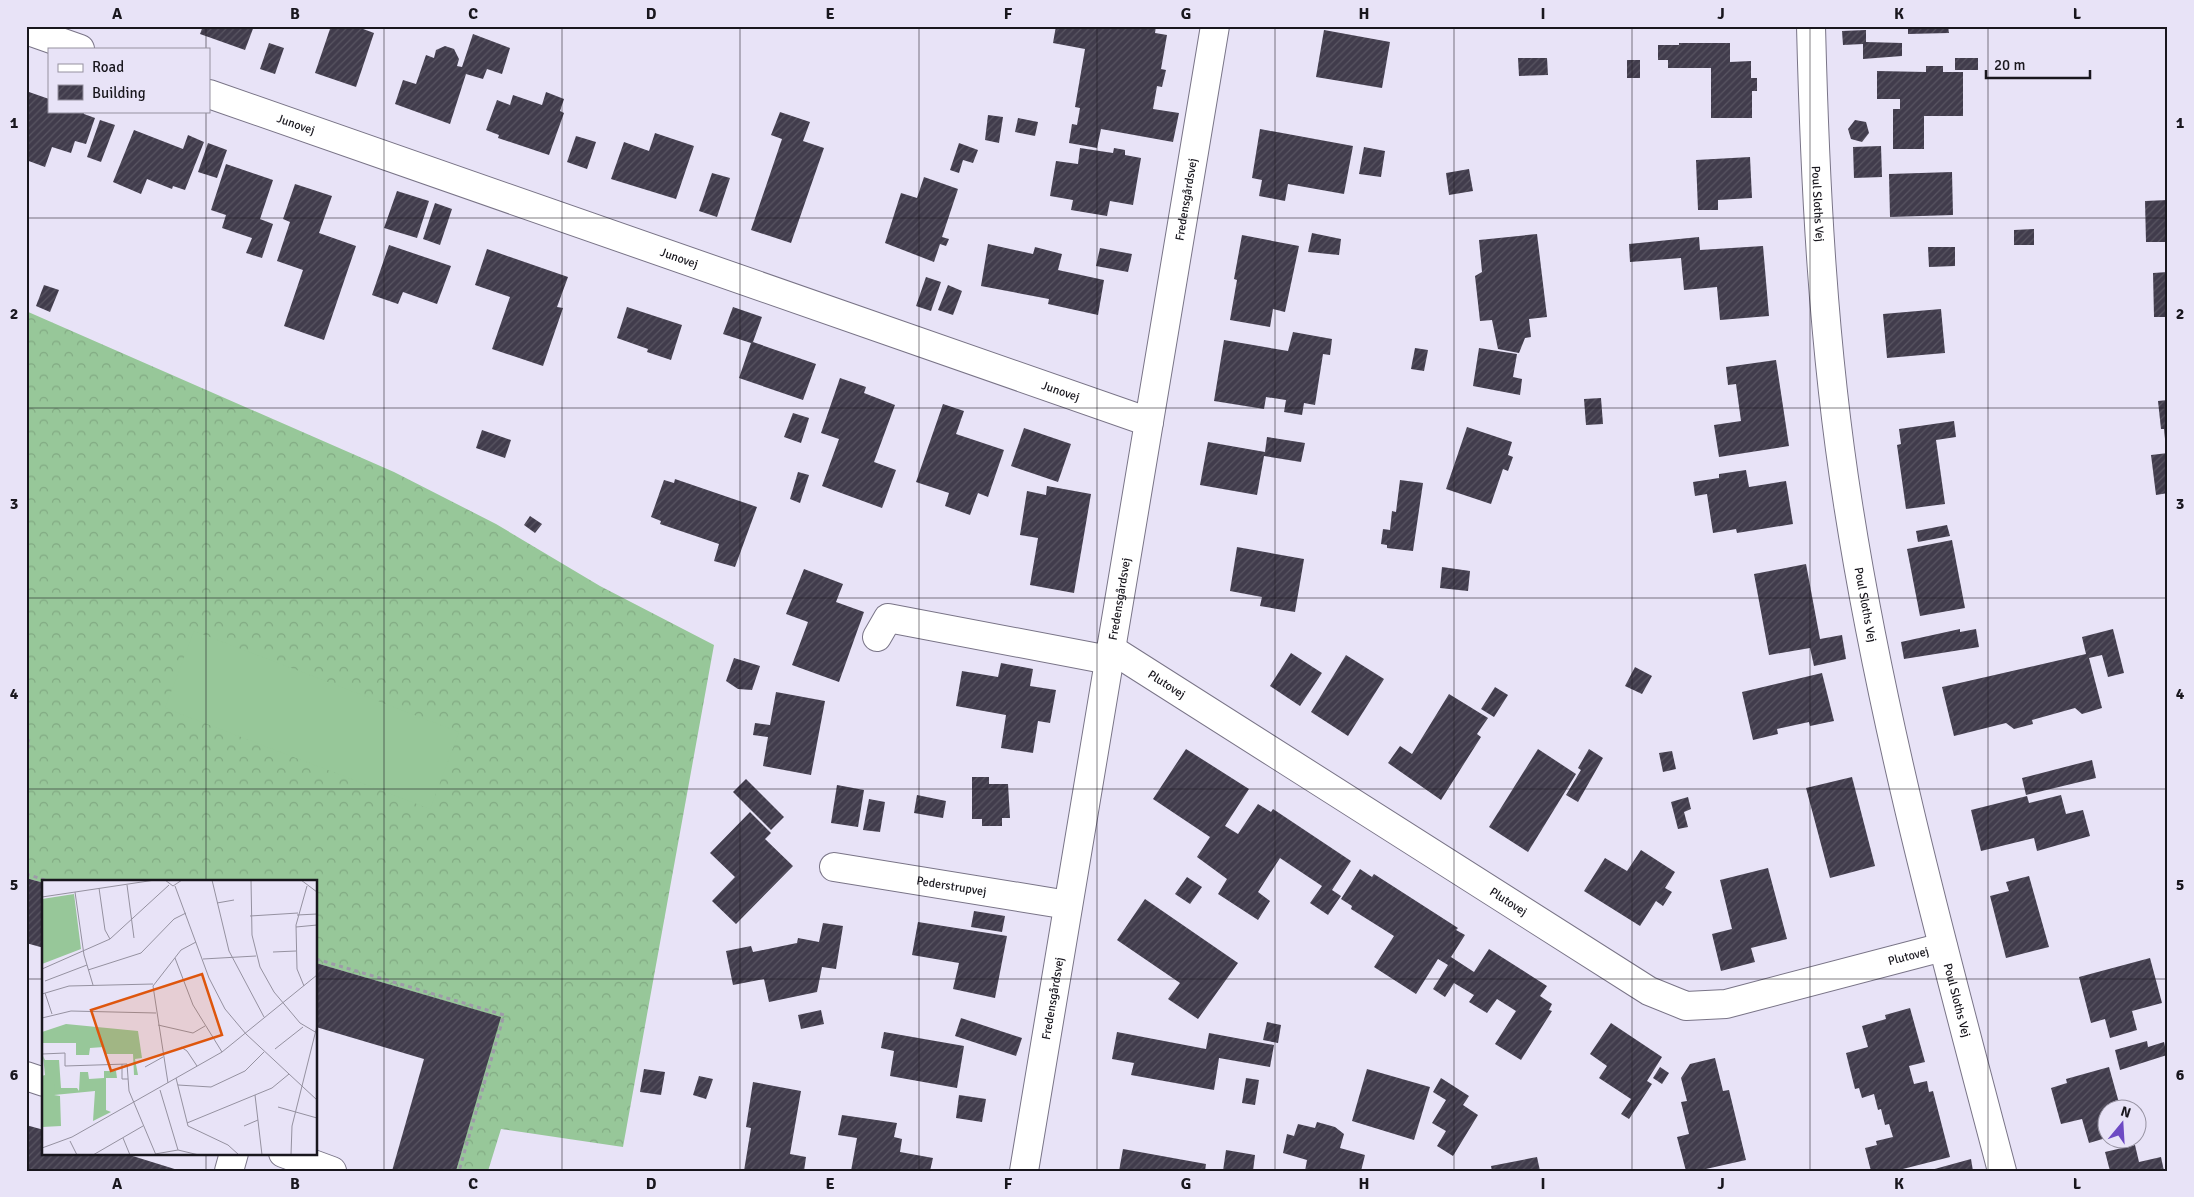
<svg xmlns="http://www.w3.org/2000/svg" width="2194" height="1197" viewBox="0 0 2194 1197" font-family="Signika,sans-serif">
<defs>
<pattern id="forest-crowns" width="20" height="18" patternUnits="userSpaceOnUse" patternTransform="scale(1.25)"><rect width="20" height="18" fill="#97c799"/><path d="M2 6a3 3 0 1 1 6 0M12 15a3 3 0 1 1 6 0" fill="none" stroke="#82aa83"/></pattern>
<pattern id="building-hatch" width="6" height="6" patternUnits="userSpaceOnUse" patternTransform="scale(1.25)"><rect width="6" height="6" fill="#413c4c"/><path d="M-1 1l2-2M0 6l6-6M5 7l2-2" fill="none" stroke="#595562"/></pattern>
</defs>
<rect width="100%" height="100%" fill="#e8e3f7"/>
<polygon fill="url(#forest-crowns)" points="26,311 394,472 496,524 600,586 714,645 623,1147 501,1129 488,1171 456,1171 500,1017 316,963 316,881 44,881 44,883 26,878"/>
<polygon fill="#97c799" points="194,631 459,732 430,809 165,708"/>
<g fill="url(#building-hatch)">
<polygon points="203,26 254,26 245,50 200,34"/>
<polygon points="331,26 355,26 374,33 356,87 315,73"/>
<polygon points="1056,26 1080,29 1081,26 1156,26 1155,33 1167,35 1161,69 1166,70 1162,87 1157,86 1153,109 1179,113 1173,142 1101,129 1097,148 1069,143 1072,124 1077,125 1080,108 1075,107 1085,49 1053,43"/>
<polygon points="1908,26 1948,26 1949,33 1908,34"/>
<polygon points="1324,30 1390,42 1382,88 1316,77"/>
<polygon points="1866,30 1866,42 1902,43 1902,56 1863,59 1863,44 1843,45 1842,31"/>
<polygon points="473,34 510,48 502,74 487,69 483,79 466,74 450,124 395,104 403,80 416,84 426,55 434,58 436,50 445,46 454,49 459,59 457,66 462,67"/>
<polygon points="269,43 284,48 275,74 260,69"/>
<polygon points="1679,43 1730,43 1730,62 1751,61 1751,78 1757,78 1757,91 1752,91 1752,118 1711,118 1711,68 1668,68 1668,60 1658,60 1658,45 1679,45"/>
<polygon points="1518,58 1547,58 1548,75 1519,76"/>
<rect x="1955" y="58" width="23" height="12"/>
<rect x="1627" y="60" width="13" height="18"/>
<polygon points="1926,66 1943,66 1943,72 1963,72 1963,116 1924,116 1924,149 1893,149 1893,109 1900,109 1900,99 1877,99 1877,71 1926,72"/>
<polygon points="29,92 49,99 49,111 83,111 84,114 95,118 86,144 75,141 71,153 52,147 45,167 26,160 26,100"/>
<polygon points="546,92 564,99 560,111 564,113 549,155 498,138 499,135 486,130 497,100 510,105 513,95 542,105"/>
<polygon points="780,112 810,122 803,141 824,148 791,243 751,230 782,139 771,135"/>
<polygon points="988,115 1003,117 999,143 985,140"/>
<polygon points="1018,118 1038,122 1035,136 1015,132"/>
<polygon points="100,120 115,125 101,162 87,157"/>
<polygon points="1855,120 1866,122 1869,133 1862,142 1851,139 1848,129"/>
<polygon points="1260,129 1353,146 1344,194 1288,184 1285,201 1259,196 1262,180 1252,178"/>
<polygon points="134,130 183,149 188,135 204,142 185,190 173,186 172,189 147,179 141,194 113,182"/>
<polygon points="655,133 694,146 676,199 611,179 624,142 649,151"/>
<polygon points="576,136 596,142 587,169 567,162"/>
<polygon points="208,143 227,150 217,178 198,172"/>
<polygon points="959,143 978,150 973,163 963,160 959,173 950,170"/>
<polygon points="1881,146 1882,177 1854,178 1853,147"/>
<polygon points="1364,147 1385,151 1381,177 1359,174"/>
<polygon points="1080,148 1113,153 1114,148 1125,150 1125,155 1141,158 1133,205 1110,201 1107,216 1071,210 1073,200 1050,196 1056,161 1078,164"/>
<polygon points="1750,157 1752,198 1718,200 1718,210 1698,210 1696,160"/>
<polygon points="226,164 273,180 260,219 273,224 262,258 246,253 252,238 222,228 226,215 211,210"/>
<polygon points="1469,169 1473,191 1449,195 1446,173"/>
<polygon points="1952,172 1953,215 1890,217 1889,174"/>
<polygon points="712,173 730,178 717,217 699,211"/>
<polygon points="924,177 958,189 942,237 949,239 946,246 940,244 934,262 885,243 901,193 917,198"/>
<polygon points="295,184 332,196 319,233 356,246 324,340 284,326 303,270 277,261 290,222 283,219"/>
<polygon points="397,191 429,201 417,238 384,228"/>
<polygon points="2168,200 2168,242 2146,242 2145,201"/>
<polygon points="435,203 452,209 440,245 423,239"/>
<polygon points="2034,229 2034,245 2014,245 2014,230"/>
<polygon points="1312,233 1341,239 1339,255 1308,252"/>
<polygon points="1537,234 1547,317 1529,319 1531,337 1525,338 1519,353 1498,349 1492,320 1480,321 1475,276 1482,272 1479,240"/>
<polygon points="1242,235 1299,246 1285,312 1273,309 1270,327 1230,320 1237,280 1234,279"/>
<polygon points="1699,237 1700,250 1763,246 1769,316 1720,320 1717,287 1684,290 1681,258 1630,262 1629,244"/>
<polygon points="988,244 1033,254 1035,247 1062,254 1058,270 1104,280 1098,315 1048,304 1049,299 981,286"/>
<polygon points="389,245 451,266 437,304 403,292 398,304 372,295"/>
<polygon points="1928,247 1955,247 1955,266 1929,267"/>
<polygon points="1100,248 1132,254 1128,272 1096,266"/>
<polygon points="487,249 568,277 557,307 563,308 543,366 492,349 510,297 475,285"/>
<polygon points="2168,272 2168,317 2154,317 2153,273"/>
<polygon points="926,277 941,282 931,311 916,306"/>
<polygon points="44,285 59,290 50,312 36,306"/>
<polygon points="948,285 962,291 953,315 938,310"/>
<polygon points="627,307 682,325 671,360 647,352 648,349 617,338"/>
<polygon points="733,307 762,317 753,342 816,364 803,400 739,378 751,343 723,334"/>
<polygon points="1941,309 1945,353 1887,358 1883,314"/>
<polygon points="1293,332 1332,339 1330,355 1323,354 1315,405 1304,403 1302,415 1284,412 1286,400 1266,397 1264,409 1214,401 1224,340 1288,351"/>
<polygon points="1415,348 1428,350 1424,371 1411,369"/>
<polygon points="1479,348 1517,354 1513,377 1522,379 1520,395 1473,386"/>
<polygon points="1776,360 1789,446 1719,457 1714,425 1741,421 1736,384 1728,385 1726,367"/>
<polygon points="840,378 866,387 864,393 895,405 874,462 896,470 882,508 822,486 839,439 821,433"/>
<polygon points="1601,398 1603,424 1586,425 1584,399"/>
<polygon points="2168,400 2168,439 2165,439 2164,429 2161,429 2158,401"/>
<polygon points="943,404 964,411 956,434 1004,450 988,497 978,493 970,515 945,506 949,493 916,482"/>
<polygon points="793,413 809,418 801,443 784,437"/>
<polygon points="1954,421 1956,437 1936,440 1945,504 1906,509 1897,445 1901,444 1899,429"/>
<polygon points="1467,427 1512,442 1508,455 1513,457 1508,471 1503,469 1491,504 1446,489"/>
<polygon points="1024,428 1071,444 1058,482 1011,466"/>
<polygon points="482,430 511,440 505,458 476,448"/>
<polygon points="1267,437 1305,443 1301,462 1264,456 1257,495 1200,485 1208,442 1265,452"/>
<polygon points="2168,453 2168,493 2156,495 2151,455"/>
<polygon points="1746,470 1749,487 1786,481 1793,524 1737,533 1736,529 1713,533 1707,494 1695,496 1693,482 1719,478 1719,474"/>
<polygon points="798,472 809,475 800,503 790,499"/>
<polygon points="675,479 757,507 735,567 714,561 719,544 660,524 661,521 651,517 664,480 674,483"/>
<polygon points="1400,480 1423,483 1413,551 1387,548 1387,545 1381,544 1383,529 1390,530 1392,511 1396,512"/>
<polygon points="1047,486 1091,494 1074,593 1030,585 1038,538 1020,535 1027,491 1046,495"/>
<polygon points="530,516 542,524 535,533 524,525"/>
<polygon points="1947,525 1950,536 1918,542 1916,531"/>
<polygon points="1952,540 1965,608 1920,616 1907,549"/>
<polygon points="1237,547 1304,559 1295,612 1260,606 1262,597 1230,591"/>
<polygon points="1806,564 1820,639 1842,635 1846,659 1814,666 1810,648 1769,655 1754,574"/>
<polygon points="1442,567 1470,571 1468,591 1440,588"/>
<polygon points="804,569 843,584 836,602 864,612 839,682 792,665 808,622 786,614"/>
<polygon points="1960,629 1960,632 1976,629 1979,647 1904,659 1901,642"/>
<polygon points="2113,629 2124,673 2108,677 2102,655 2089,658 2102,708 2082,714 2075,708 2032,720 2033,724 2014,729 2006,723 1954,736 1942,687 2086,654 2082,637"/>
<polygon points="1291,653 1322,673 1300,706 1270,686"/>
<polygon points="1346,655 1384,679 1348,736 1311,712"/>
<polygon points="734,658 760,666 752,690 738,689 726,681"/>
<polygon points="1001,663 1033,669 1030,686 1056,690 1050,723 1038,721 1033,753 1001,748 1006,715 956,706 962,671 998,677"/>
<polygon points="1635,667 1652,676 1642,694 1625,686"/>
<polygon points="1822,673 1834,721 1810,726 1809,722 1777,729 1778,734 1753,740 1742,692"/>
<polygon points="1495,687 1508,695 1494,717 1481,709"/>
<polygon points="776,692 825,701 811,775 763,766 768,737 753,735 755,723 770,725"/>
<polygon points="1449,694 1488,718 1477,734 1481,737 1441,800 1388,763 1400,746 1412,754"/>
<polygon points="1186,749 1249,789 1225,826 1238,834 1258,804 1271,812 1273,809 1351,861 1332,890 1341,896 1328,915 1310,903 1322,886 1280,858 1258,892 1270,901 1258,920 1218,894 1227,879 1197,857 1210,837 1153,799"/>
<polygon points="1538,749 1576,774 1528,852 1489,827"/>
<polygon points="1589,749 1603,758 1578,802 1566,795 1581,770 1578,768"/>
<polygon points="1672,751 1676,769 1663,772 1659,753"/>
<polygon points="2092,760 2096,778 2026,795 2022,778"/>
<polygon points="972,777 989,777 989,784 1008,784 1010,818 1002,818 1002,826 982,826 982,819 972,819"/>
<polygon points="1852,777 1875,866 1830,878 1806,788"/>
<polygon points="746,779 784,817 771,830 733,792"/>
<polygon points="837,785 864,790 858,827 831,823"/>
<polygon points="917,795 946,801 943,818 914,813"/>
<polygon points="2061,795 2066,814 2083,810 2090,836 2037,851 2034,838 1981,851 1971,810 2027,796 2029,803"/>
<polygon points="1688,797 1691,809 1684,812 1688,827 1678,829 1671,802"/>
<polygon points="869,799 885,802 880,832 863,830"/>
<polygon points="750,812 771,833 765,839 793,866 736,924 712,901 735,877 710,853"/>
<polygon points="1641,850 1675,872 1665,888 1672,892 1663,906 1656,901 1640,926 1584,891 1605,858 1627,871"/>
<polygon points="1768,868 1787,939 1751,948 1755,962 1721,971 1712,934 1732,929 1720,880"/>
<polygon points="1360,869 1372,877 1374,874 1458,928 1456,930 1465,935 1451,957 1474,972 1489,949 1547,986 1540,996 1552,1004 1549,1010 1552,1011 1521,1060 1495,1044 1516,1011 1497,999 1487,1013 1469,1002 1474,995 1454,983 1445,997 1433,989 1448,965 1438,959 1416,994 1374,967 1394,936 1351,909 1352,906 1341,899"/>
<polygon points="2029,876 2049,947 2006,958 1990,896 2009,891 2006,882"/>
<polygon points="1187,877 1202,887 1190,904 1175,894"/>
<polygon points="26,878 44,883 44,948 26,943"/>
<polygon points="1145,899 1238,963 1198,1019 1168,999 1180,983 1117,940"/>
<polygon points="974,911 1005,916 1002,932 971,927"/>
<polygon points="918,922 1007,936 995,998 953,989 959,963 912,955"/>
<polygon points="823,923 843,926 836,969 822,967 817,992 769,1002 764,979 733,985 726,951 751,946 753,952 797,943 798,938 819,942"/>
<polygon points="2150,958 2162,1003 2132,1011 2137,1030 2110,1038 2105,1019 2091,1023 2079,977"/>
<polygon points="316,963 501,1017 456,1171 392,1171 424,1059 316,1027"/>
<polygon points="1910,1008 1925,1062 1909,1066 1914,1084 1927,1081 1929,1092 1933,1091 1950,1157 1895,1171 1871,1171 1865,1148 1877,1145 1876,1141 1893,1137 1889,1124 1885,1125 1881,1109 1878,1110 1874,1094 1862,1098 1859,1088 1855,1089 1846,1053 1868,1047 1862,1026 1886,1019 1885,1015"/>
<polygon points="821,1010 824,1024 801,1029 798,1015"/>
<polygon points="961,1018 1022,1038 1016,1056 955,1036"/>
<polygon points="1267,1022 1281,1025 1278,1043 1263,1040"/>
<polygon points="1611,1023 1662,1057 1647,1081 1652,1084 1629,1119 1621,1114 1631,1099 1599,1078 1607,1066 1590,1054"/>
<polygon points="884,1032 964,1046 957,1088 890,1076 894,1051 881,1048"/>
<polygon points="1117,1032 1206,1049 1209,1033 1274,1045 1270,1067 1219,1058 1214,1090 1131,1075 1134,1063 1112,1059"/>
<polygon points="2147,1041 2148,1047 2164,1042 2167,1055 2120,1070 2115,1050"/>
<polygon points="1715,1058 1723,1091 1729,1090 1746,1160 1697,1171 1686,1171 1677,1137 1689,1134 1681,1102 1687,1101 1681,1078 1690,1064"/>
<polygon points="1660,1067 1669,1073 1662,1084 1653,1078"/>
<polygon points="2109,1067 2121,1110 2106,1110 2106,1138 2089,1143 2082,1119 2061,1124 2051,1088 2067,1083 2066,1079"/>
<polygon points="644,1069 665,1072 661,1095 640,1092"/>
<polygon points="1367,1069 1430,1087 1414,1140 1352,1121"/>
<polygon points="699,1076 713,1079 706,1099 693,1095"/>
<polygon points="1246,1078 1259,1080 1255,1105 1242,1103"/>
<polygon points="1441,1078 1469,1096 1463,1105 1478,1115 1453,1156 1437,1146 1446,1131 1432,1123 1446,1100 1433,1092"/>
<polygon points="753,1082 801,1091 790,1154 806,1157 804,1171 744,1171 751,1128 746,1127"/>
<polygon points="959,1095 986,1099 982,1122 956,1118"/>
<polygon points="842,1115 897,1123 894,1137 902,1139 900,1152 933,1158 930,1171 851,1171 857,1138 838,1135"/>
<polygon points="1317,1122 1335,1127 1344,1134 1340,1148 1365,1155 1361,1171 1305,1171 1307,1160 1283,1153 1287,1134 1294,1136 1298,1124 1315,1128"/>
<polygon points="26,1125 44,1130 44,1153 123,1153 181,1171 26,1171"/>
<polygon points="2135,1145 2139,1162 2161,1157 2164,1171 2110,1171 2105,1152"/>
<polygon points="1123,1149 1206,1164 1205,1171 1119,1171"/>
<polygon points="1226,1150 1255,1155 1253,1171 1223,1171"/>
<polygon points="1537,1157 1540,1171 1492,1171 1491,1166"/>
<polygon points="1971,1159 1973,1171 1931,1171 1931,1170"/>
</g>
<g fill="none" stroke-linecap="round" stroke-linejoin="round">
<g stroke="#797487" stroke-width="30">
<g id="minor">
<path id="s1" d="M1811,26C1815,186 1823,346 1848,504C1883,729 1944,951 2002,1171"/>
<polyline points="26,30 80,49"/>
<path id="s2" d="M209,94L1149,422"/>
<polyline points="877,637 888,618 1109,660"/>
<path id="s3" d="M1111,649L1649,991L1686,1006L1726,1004L1943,947"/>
<path id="s4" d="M834,867L1068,905"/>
<polyline points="26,1076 44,1082"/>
<polyline points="283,1153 332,1171"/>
<polyline points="229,1171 234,1153"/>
<path id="s5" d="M1024,1171L1215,26"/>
</g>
</g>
<g stroke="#9e9aa9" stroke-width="3" stroke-dasharray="4 4" stroke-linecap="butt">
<polyline points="26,740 30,741 26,754"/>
<polyline points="26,874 48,881"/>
<polyline points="316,959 504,1015 459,1171"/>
</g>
<use href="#minor" stroke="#fff" stroke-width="28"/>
</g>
<path fill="none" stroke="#19171e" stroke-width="1" stroke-opacity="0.55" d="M206,26V49M384,26V1171M562,26V1171M740,26V1171M919,26V1171M1097,26V1171M1275,26V1171M1454,26V1171M1632,26V1171M1810,26V1171M1988,26V1171M206,111V881M26,218H2168M26,408H2168M26,598H2168M26,789H2168M26,979H44M316,979H2168M206,1153V1171"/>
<g text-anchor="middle" stroke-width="5" stroke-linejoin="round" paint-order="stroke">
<g font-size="12" fill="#19171e" stroke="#e8e3f7">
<text dy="4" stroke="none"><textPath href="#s2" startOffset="92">Junovej</textPath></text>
<text dy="4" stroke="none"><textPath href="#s5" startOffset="985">Fredensgårdsvej</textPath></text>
<text dy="4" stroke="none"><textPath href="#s1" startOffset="178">Poul Sloths Vej</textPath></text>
<text dy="4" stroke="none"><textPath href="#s2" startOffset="498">Junovej</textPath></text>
<text dy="4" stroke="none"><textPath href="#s2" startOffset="902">Junovej</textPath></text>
<text dy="4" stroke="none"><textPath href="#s5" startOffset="580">Fredensgårdsvej</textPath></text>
<text dy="4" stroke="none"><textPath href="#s1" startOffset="582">Poul Sloths Vej</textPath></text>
<text dy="4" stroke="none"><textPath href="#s3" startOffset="66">Plutovej</textPath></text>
<text dy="4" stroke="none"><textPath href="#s4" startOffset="119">Pederstrupvej</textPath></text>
<text dy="4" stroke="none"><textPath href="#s3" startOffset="471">Plutovej</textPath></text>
<text dy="4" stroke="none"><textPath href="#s3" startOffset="906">Plutovej</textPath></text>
<text dy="4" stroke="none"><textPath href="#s5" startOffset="175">Fredensgårdsvej</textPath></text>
<text dy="4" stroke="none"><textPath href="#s1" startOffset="988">Poul Sloths Vej</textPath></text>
</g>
</g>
<g transform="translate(42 880)">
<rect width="275" height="275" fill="#e8e3f7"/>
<path d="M24,144L96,151L100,178L93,179L96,195H92L91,174H63L62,167L48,168L47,175H34V163H0V152ZM1,176L3,180H17L19,208H35L37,211L38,192H46L47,199L62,198V191H74L75,198H64V230L69,232L51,241L53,211L12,215V203H0V196L3,195Z" fill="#97c799"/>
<path d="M32,14L39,69L0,84V19ZM0,203H13L12,215L18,216L19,246L0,247Z" fill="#97c799"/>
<path fill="none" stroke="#9591a0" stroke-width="1" d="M123,0L131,6L140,0M170,0L187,71L222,137M209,0L210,55L218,87L232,112L258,143L275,153M259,0L275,12M85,5L92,58M133,6L167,98L183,129L204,154L275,220M57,8L63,50L68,59M33,12L42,75L51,105M0,17L113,0M175,23L192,20M255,35L275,34M208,36L256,33M254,47L275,45M231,72L254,71M133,78L151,125L180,172M161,79L214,76M0,89L68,59L127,5M46,90L99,73L132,39L144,33M3,101L45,85M262,106L255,89L254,45L265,6M3,113L10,134M0,114L27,106L111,104M0,138L29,131L114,133M116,145L151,153L163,146M139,167L145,171L155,186M233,169L261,147M0,174L23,173V186L85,184L87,211L114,275M80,184V199H86M103,187L121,177M134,198L146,246L186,265L197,275M126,203L111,106L139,70L154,62M136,205L169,207L203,191L222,172M118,210L136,270M213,215L220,275M236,227L275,238M145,243L230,208L247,194M202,246L216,240M81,258L88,275M28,261L35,275M0,268L30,257L180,172L275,95M113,274L136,270L157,275M51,275L101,246M249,275L250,246L275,146"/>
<path fill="#de560d" fill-opacity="0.15" stroke="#de560d" stroke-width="2.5" d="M160,94L180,155L69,191L49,130Z"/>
<rect width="275" height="275" fill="none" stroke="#19171e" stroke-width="2.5"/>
</g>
<rect width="2194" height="1197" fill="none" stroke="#e8e3f7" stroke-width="55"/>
<rect x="48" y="48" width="162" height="65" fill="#e8e3f7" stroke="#9591a0"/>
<rect x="58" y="64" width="25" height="8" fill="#ffffff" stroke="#9591a0"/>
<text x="92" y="72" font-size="15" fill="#19171e">Road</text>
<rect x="58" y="85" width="25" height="15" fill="url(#building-hatch)" stroke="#9591a0"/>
<text x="92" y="98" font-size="15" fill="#19171e">Building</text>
<g transform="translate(2122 1124) rotate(18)"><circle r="24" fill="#e8e3f7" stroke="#9591a0"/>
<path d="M0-4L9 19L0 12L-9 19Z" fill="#6d4ac3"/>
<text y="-8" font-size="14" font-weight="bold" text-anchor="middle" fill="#19171e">N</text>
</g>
<path d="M1986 70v8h104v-8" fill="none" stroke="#19171e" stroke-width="2.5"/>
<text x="1994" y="70" font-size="15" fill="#19171e" stroke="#e8e3f7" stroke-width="4" paint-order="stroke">20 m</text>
<rect x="28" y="28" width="2138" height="1142" fill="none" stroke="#19171e" stroke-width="2"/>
<g font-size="16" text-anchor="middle" font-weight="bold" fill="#19171e">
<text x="117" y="19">A</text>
<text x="295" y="19">B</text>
<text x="473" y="19">C</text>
<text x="651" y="19">D</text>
<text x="830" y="19">E</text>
<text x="1008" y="19">F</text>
<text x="1186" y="19">G</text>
<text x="1364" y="19">H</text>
<text x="1543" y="19">I</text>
<text x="1721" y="19">J</text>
<text x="1899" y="19">K</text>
<text x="2077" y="19">L</text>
<text x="14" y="128">1</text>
<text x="2180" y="128">1</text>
<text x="14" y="319">2</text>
<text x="2180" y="319">2</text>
<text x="14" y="509">3</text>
<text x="2180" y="509">3</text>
<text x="14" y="699">4</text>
<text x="2180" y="699">4</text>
<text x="14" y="890">5</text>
<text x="2180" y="890">5</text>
<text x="14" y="1080">6</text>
<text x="2180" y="1080">6</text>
<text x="117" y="1189">A</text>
<text x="295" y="1189">B</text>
<text x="473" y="1189">C</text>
<text x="651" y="1189">D</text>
<text x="830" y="1189">E</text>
<text x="1008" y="1189">F</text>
<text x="1186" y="1189">G</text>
<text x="1364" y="1189">H</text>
<text x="1543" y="1189">I</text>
<text x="1721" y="1189">J</text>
<text x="1899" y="1189">K</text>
<text x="2077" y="1189">L</text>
</g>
</svg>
